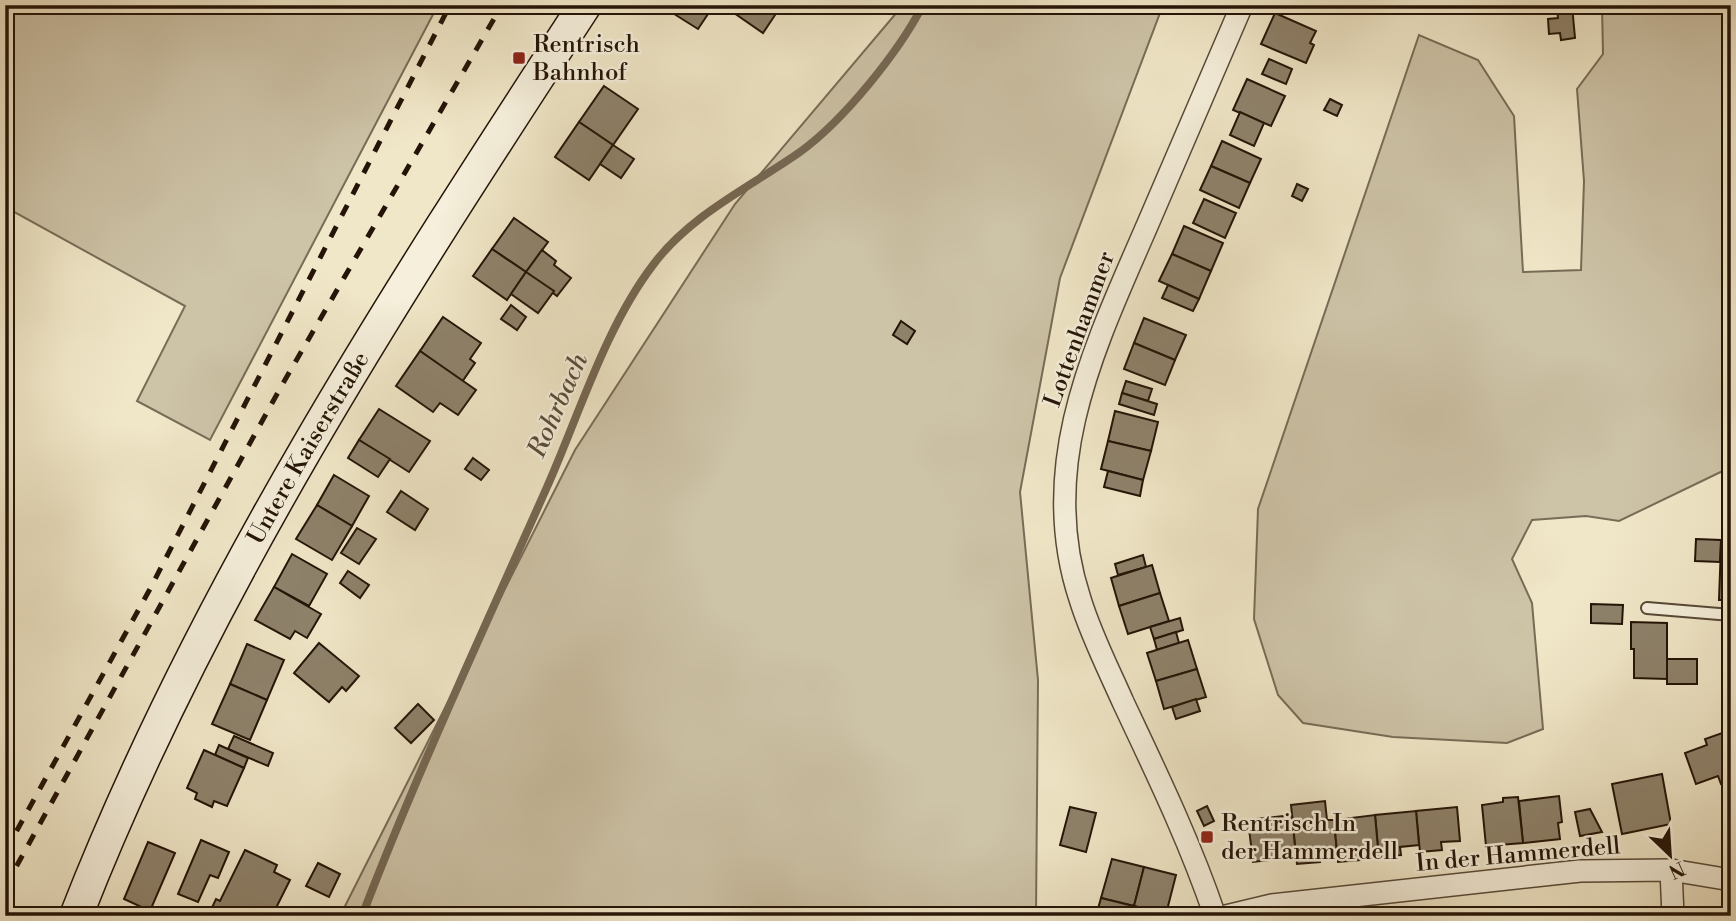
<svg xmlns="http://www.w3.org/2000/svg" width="1736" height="921" viewBox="0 0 1736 921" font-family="'Libre Bodoni',serif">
<rect width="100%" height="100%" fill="#f0e7c8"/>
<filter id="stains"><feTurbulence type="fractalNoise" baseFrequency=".00286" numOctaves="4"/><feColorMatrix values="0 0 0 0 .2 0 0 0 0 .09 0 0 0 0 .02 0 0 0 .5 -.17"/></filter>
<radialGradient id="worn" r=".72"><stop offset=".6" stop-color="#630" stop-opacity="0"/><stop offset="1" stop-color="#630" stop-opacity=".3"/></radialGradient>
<g fill="#cdc3a7" stroke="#786c57" stroke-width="2">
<polygon points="5,5 438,5 210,440 137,401 185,306 5,207"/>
<polygon points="903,5 1163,5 1060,278 1020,492 1038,680 1036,916 340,916 575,450 735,204"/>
<polygon points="1602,5 1731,5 1731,467 1619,521 1586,516 1532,520 1512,559 1532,603 1543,729 1507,743 1393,737 1303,723 1278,695 1254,619 1258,509 1419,35 1478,60 1514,116 1523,272 1581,270 1584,181 1577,89 1603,54"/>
</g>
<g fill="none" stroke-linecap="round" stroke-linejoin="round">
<path stroke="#756753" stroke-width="8" d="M362,916C418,770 484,629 547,487C579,415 605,328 653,265C690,215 750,187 800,152C844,120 898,53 923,5"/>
</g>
<g fill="#8e826b" stroke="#241407" stroke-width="2">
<polygon points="664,5 714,5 698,29 663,7"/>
<polygon points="739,5 762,5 775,15 763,33 734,13"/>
<polygon points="1572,5 1575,38 1561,40 1560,33 1549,34 1548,19 1558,18 1557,7"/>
<polygon points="1275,13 1316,31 1310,43 1314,45 1306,63 1261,44"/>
<polygon points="1269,59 1292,69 1286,84 1262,74"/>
<polygon points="1247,79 1285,96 1271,126 1233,110"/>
<polygon points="604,86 638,109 613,145 579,122"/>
<polygon points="1330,99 1342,105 1337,116 1324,110"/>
<polygon points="1240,112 1264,123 1254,146 1230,135"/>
<polygon points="579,122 613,145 589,180 555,157"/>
<polygon points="1222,141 1261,159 1250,183 1211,166"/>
<polygon points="613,145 634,159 621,178 600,164"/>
<polygon points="1211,166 1250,183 1239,208 1200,190"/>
<polygon points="1297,184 1308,189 1302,201 1292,196"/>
<polygon points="1204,199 1236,213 1225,238 1193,223"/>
<polygon points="514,218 548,242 526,272 492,249"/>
<polygon points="1184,226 1223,243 1211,271 1172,254"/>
<polygon points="492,249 526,272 507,300 473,276"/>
<polygon points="542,250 556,261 554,265 571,278 557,296 526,272"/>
<polygon points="1172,254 1211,271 1199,299 1159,281"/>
<polygon points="526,272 554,291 538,313 511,294"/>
<polygon points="1168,285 1199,299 1193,311 1162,298"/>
<polygon points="511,305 526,317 517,330 501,319"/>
<polygon points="443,317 481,343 470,359 475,363 462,382 420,351"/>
<polygon points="1144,318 1186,335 1175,360 1134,343"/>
<polygon points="901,321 915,331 907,344 893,335"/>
<polygon points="1134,343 1175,360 1165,385 1124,369"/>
<polygon points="420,351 476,390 458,415 440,403 433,412 396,386"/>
<polygon points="1126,381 1152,389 1148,401 1122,393"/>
<polygon points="1122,393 1157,404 1154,415 1119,404"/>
<polygon points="379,409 430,441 409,472 359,440"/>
<polygon points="1115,411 1158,422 1151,451 1108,441"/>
<polygon points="359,440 390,459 378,477 348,458"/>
<polygon points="1108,441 1151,451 1143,480 1101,469"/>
<polygon points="473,458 489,470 481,480 465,469"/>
<polygon points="1108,471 1143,480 1140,496 1104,487"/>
<polygon points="334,475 369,496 352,526 317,505"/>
<polygon points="401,491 428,509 415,530 387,512"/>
<polygon points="317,505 352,526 332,560 296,539"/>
<polygon points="357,528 376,539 359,564 341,553"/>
<polygon points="1696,539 1721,540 1720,562 1695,561"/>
<polygon points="1721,545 1731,546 1731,600 1719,600"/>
<polygon points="292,554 327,574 309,606 274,587"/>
<polygon points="1143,555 1146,567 1118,575 1115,564"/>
<polygon points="1152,565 1160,593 1119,606 1111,578"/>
<polygon points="348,571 369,585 360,598 340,583"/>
<polygon points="274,587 321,614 307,638 295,631 290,639 255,620"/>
<polygon points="1160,593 1169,621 1128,634 1119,606"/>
<polygon points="1591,604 1623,605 1622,624 1591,623"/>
<polygon points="1180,618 1183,630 1154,639 1150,627"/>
<polygon points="1631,622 1667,623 1667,679 1634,678 1634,649 1631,649"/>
<polygon points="1176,632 1179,643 1157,650 1154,639"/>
<polygon points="1188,640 1197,669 1156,681 1147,653"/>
<polygon points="319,643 359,676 346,691 342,687 329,702 294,673"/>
<polygon points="247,644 284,660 267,700 230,684"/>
<rect x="1667" y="659" width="30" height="25"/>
<polygon points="1197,669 1206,697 1164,709 1156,681"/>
<polygon points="230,684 267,700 250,740 212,724"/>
<polygon points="1196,699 1200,711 1176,719 1172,707"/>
<polygon points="418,704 434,720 411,743 395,728"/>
<polygon points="1728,731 1731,740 1731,781 1721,784 1718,776 1696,784 1685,753 1707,745 1705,739"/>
<polygon points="234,736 273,753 268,766 228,749"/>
<polygon points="219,745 248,758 244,768 215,755"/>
<polygon points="204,750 244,768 227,806 214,801 212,807 195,799 197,793 187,788"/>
<polygon points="1662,774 1671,824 1622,834 1612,784"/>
<polygon points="1559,796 1562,822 1558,823 1560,839 1523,843 1519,801"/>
<polygon points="1518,797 1523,843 1486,846 1482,805 1503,802 1503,798"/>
<polygon points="1325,801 1327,820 1334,820 1337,853 1320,855 1320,862 1297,864 1291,805"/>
<polygon points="1207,806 1214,821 1204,826 1197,811"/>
<polygon points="1070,807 1096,813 1086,852 1060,845"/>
<polygon points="1457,807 1460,841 1441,842 1442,850 1420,852 1416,811"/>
<polygon points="1590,809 1602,832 1580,836 1575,812"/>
<polygon points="1416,811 1419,845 1400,847 1401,855 1379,857 1375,815"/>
<polygon points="1292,815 1295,848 1276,850 1277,859 1253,862 1248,820"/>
<polygon points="1375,815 1378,849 1359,851 1360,860 1338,862 1334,820"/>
<polygon points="201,840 229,852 218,878 210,875 198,902 178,894"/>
<polygon points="148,842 175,853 150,911 124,899"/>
<polygon points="245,850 277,865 274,872 290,880 272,916 208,916 216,899 220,901"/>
<polygon points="1112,859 1144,867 1134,906 1101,898"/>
<polygon points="318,863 340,874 329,897 306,886"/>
<polygon points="1144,867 1176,875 1166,914 1134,906"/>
<polygon points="1101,898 1166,914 1165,916 1096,916"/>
<polygon points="1619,911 1620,916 1576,916 1576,915"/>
</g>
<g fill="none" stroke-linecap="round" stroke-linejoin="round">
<g stroke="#574937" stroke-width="14">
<polyline id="service" points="1647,608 1731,615"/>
</g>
<g stroke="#574937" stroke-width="24">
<g id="minor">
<polyline points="1671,870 1673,916"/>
<path d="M1215,916C1190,842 1156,772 1123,702C1108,668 1091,635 1080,599C1035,463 1097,342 1150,219C1180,148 1211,77 1242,5"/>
<polyline points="1226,916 1272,905 1580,871 1671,870 1731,880"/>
</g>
</g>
<g stroke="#241407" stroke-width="35">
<g id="secondary">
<path id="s1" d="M76,916C203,591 395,296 585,5"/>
</g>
</g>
<use href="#service" stroke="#f5efdb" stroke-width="10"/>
<use href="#minor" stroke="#f5efdb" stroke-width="21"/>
<use href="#secondary" stroke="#f5efdb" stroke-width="32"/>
<g stroke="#241407" stroke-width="5" stroke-dasharray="12 12" stroke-linecap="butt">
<polyline points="5,852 150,589 450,5"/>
<polyline points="5,887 282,385 502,5"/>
</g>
</g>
<g fill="#8f2418" stroke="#f5efdb" stroke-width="2.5">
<rect x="512" y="51" width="14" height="14" rx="3.5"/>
<rect x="1200" y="830" width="14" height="14" rx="3.5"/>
</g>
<g text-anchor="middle" stroke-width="5" stroke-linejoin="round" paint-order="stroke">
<g font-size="24" fill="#241407" stroke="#f5efdb" text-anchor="start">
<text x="533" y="52">Rentrisch<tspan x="533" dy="28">Bahnhof</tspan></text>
<text x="1221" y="831">Rentrisch In<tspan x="1221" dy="28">der Hammerdell</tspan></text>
</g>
<g font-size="24" fill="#241407" stroke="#f5efdb">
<text transform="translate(1079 329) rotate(-70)" y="8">Lottenhammer</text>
<text dy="8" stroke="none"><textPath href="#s1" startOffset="523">Untere Kaiserstraße</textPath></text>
<text transform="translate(1518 854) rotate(-5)" y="8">In der Hammerdell</text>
</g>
<g font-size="26" font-style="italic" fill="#5a4c3a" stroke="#f5efdb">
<text transform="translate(557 405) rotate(-66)" y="9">Rohrbach</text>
</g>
</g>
<rect width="1736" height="921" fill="none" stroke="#f0e7c8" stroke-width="28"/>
<rect x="7" y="7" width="1722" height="907" fill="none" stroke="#241407" stroke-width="3.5"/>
<rect x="14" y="14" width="1708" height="893" fill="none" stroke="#241407" stroke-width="2"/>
<g transform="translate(1670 855) rotate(155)" stroke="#f5efdb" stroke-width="5" paint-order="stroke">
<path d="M0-5L12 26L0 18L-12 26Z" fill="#241407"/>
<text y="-10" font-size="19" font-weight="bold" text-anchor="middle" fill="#241407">N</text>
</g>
<rect width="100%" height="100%" filter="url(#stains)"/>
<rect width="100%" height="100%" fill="url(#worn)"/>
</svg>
